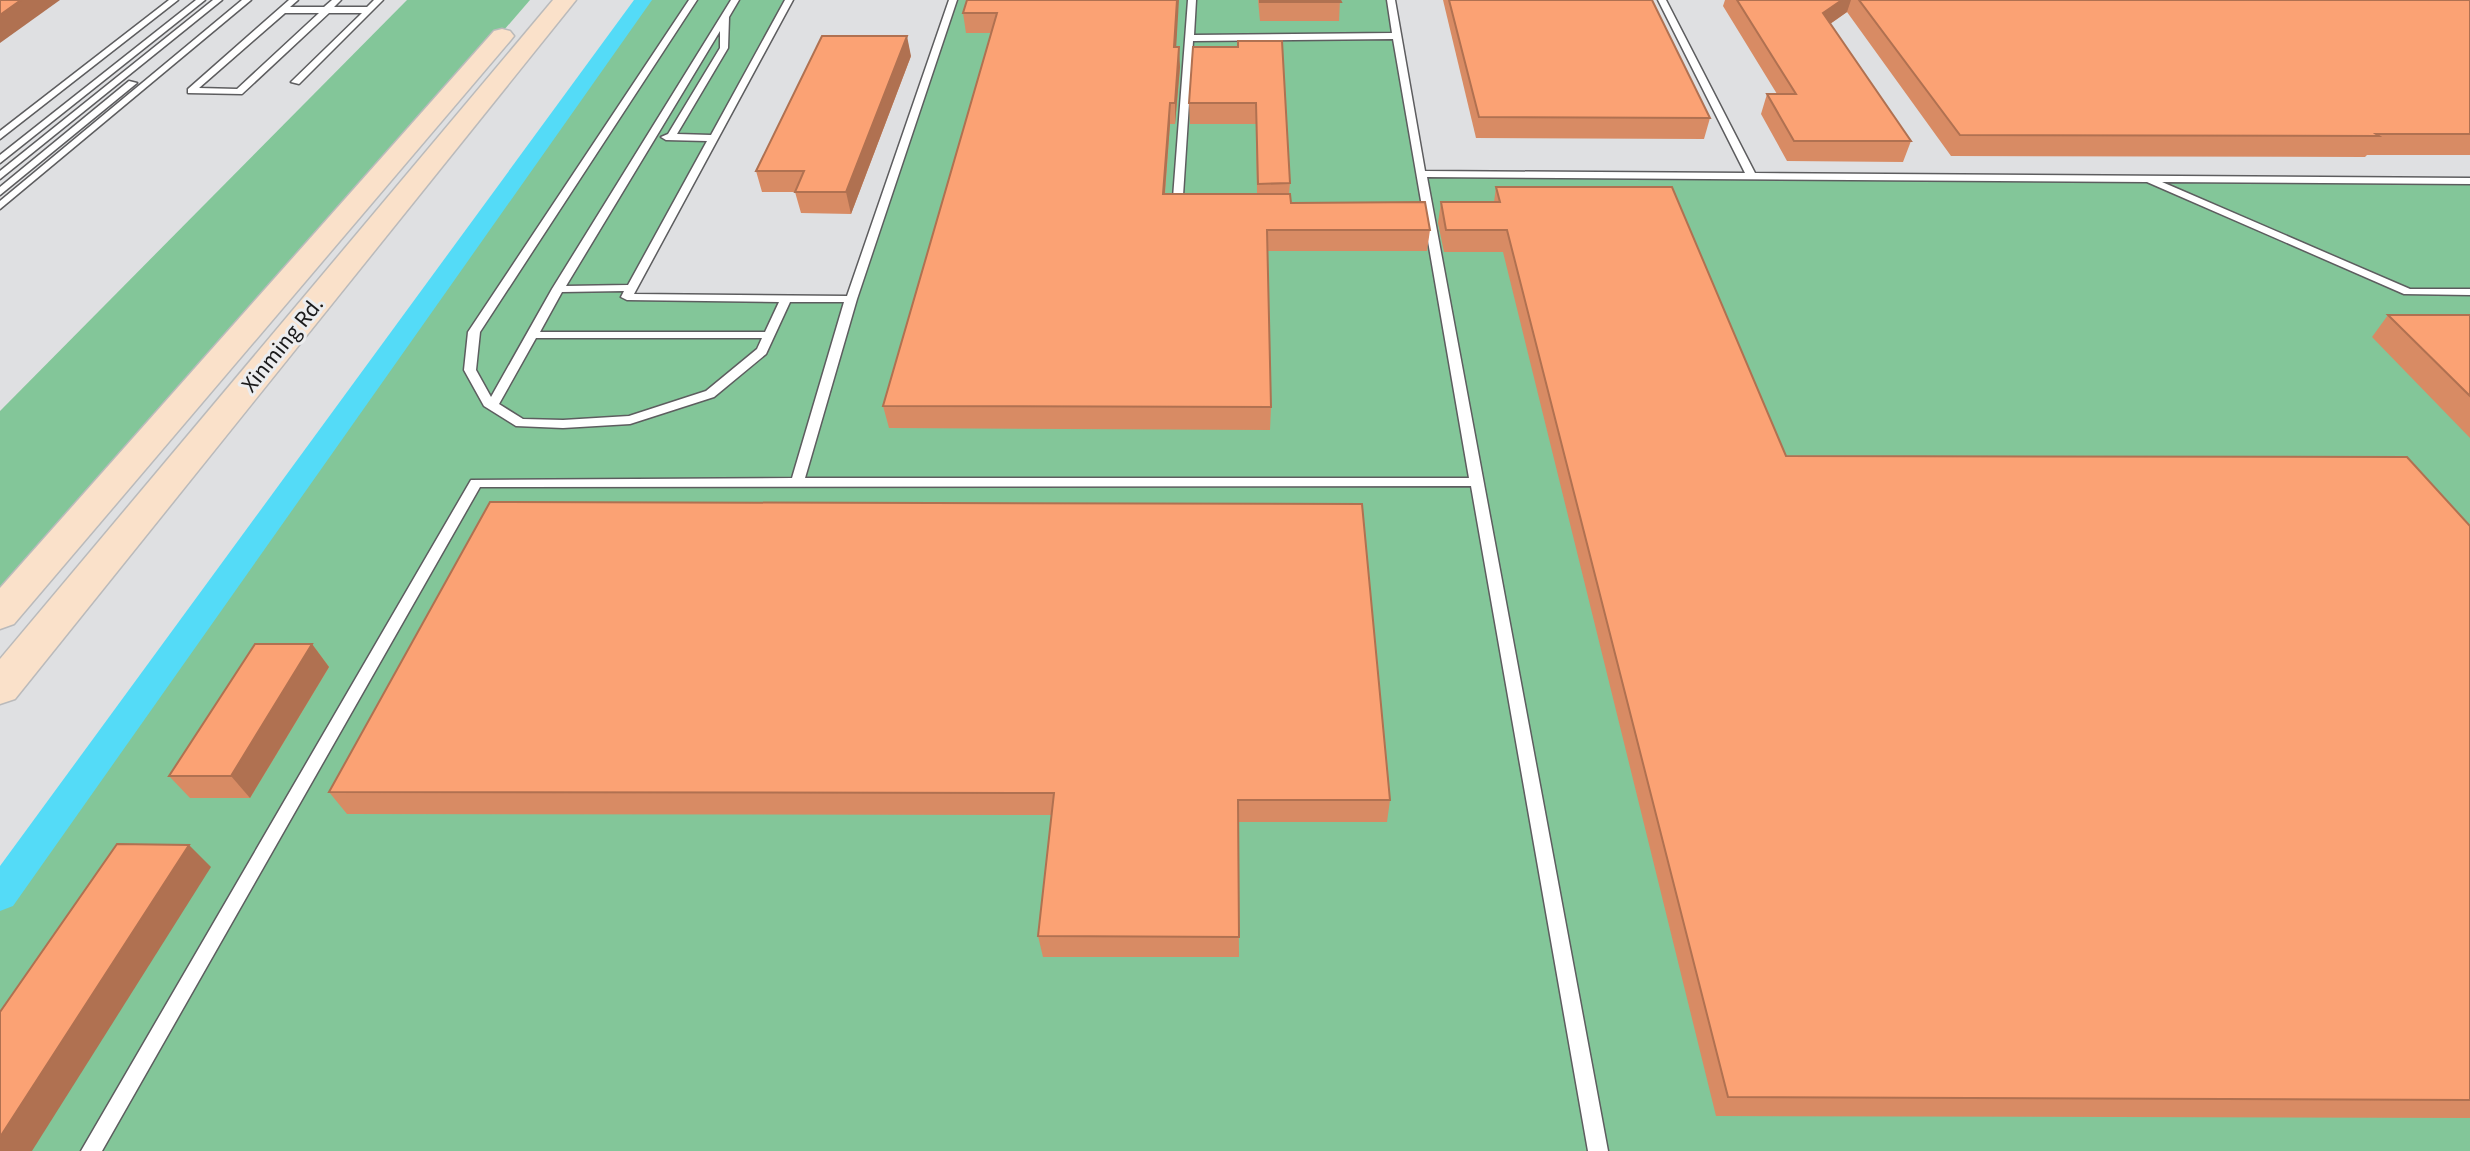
<svg xmlns="http://www.w3.org/2000/svg" width="2470" height="1151" viewBox="0 0 2470 1151" font-family="'Source Sans 3',sans-serif">
<rect width="100%" height="100%" fill="#dfe0e2"/>
<g fill="#83c699">
<polygon points="407,0 530,0 0,612 0,411"/>
<polygon points="643,0 789,0 628,296 851,299 953,0 1391,0 1421,174 2470,181 2470,1151 0,1151 0,895"/>
</g>
<g fill="none" stroke-linecap="round" stroke-linejoin="round">
<polygon fill="#54dbf7" fill-rule="evenodd" points="634,0 652,0 13,906 0,911 0,866"/>
<g stroke="#5d5d5f" stroke-width="3">
<g id="service">
<polygon points="169,0 178,0 0,139 0,131"/>
<polygon points="196,0 205,0 0,163 0,155"/>
<polygon points="213,0 222,0 0,179 0,171"/>
<polygon points="242,0 251,0 0,209 0,201"/>
<path d="M289,0H298L290,7H324L332,0H341L334,7H367L374,0H383L299,84L291,82L362,13H329L242,94L188,93V89ZM285,13H319L237,89L199,88Z"/>
<path d="M689,0H697L480,332L476,370L491,397L552,289L731,0H739L729,17L728,48L677,134L711,135L785,0H793L634,294L847,296L949,0H957L857,299L805,478H1469L1393,39L1193,41L1182,211L1177,214L1172,211L1188,0H1196L1194,35L1392,33L1387,0H1395L1425,171L1745,173L1658,0H1666L1755,173L2470,178V184L2162,182L2410,289H2470V295L2404,294L2147,182L1427,177L1608,1151H1588L1471,486L480,487L102,1151H81L471,480L792,478L844,302H790L766,354L714,397L630,424L563,428L516,426L484,406L464,370L468,332ZM720,31V48L668,134L661,137L666,140L707,141L628,285L566,286ZM624,291L621,297L627,300L779,302L765,332H540L562,292ZM536,338H762L757,349L706,391L629,416L563,420L523,419L499,404Z"/>
<polygon points="129,81 137,83 0,195 0,187"/>
</g>
</g>
<g stroke="#bababb" stroke-width="3">
<g id="primary">
<polygon points="553,0 576,0 15,699 0,704 0,659"/>
<polygon points="502,29 510,31 514,36 510,41 14,624 0,629 0,588 494,31"/>
</g>
</g>
<use href="#service" fill="#fff" fill-rule="evenodd"/>
<use href="#primary" fill="#fae1ca" fill-rule="evenodd"/>
</g>
<g fill="#d88b64">
<polygon points="967,0 1176,47 1180,67 1175,124 1170,124 1165,194 1257,194 1256,124 1190,124 1189,103 1238,47 1290,183 1289,194 1291,203 1430,230 1427,251 1267,251 1271,407 1270,430 889,428 883,406 991,33 966,33 963,13"/>
<polygon points="1258,0 1340,0 1339,21 1260,21"/>
<polygon points="1443,0 1652,0 1710,118 1704,139 1476,138"/>
<polygon points="1725,0 2470,0 2470,155 2367,155 2365,157 1951,156 1847,12 1830,24 1911,141 1903,162 1787,161 1761,114 1767,94 1777,94 1723,6"/>
<polygon points="911,56 851,214 801,213 795,192 762,192 756,171"/>
<polygon points="1496,187 1786,456 2470,526 2470,1118 1716,1116 1503,252 1444,252 1438,223 1441,202 1494,202"/>
<polygon points="2388,315 2470,315 2470,438 2372,337"/>
<polygon points="490,502 1390,800 1387,822 1238,822 1239,957 1043,957 1038,936 1052,815 347,814 329,792"/>
<polygon points="312,644 329,667 250,798 190,798 169,776"/>
</g>
<g fill="#b07151">
<polygon points="21,0 60,0 0,43 0,15"/>
<polygon points="1177,0 1179,0 1175,67 1174,47"/>
<polygon points="1842,0 1851,0 1847,12 1817,33 1823,13"/>
<polygon points="907,36 911,56 851,214 846,192"/>
<polygon points="1179,47 1180,67 1175,124 1175,103"/>
<polygon points="1170,103 1170,124 1163,216 1163,194"/>
<polygon points="312,644 329,667 250,798 231,776"/>
<polygon points="189,845 211,867 32,1151 0,1151 0,1137"/>
</g>
<g fill="#fba274" stroke="#b07151" stroke-width="2">
<polygon points="0,0 21,0 0,15"/>
<polygon points="967,0 1177,0 1174,47 1179,47 1175,103 1170,103 1163,194 1290,194 1291,203 1425,202 1430,230 1267,230 1271,407 883,406 997,13 963,13"/>
<polygon points="1260,0 1340,0 1341,2 1260,2"/>
<polygon points="1449,0 1652,0 1710,118 1479,117"/>
<polygon points="1737,0 1842,0 1823,13 1911,141 1794,141 1767,94 1796,94"/>
<polygon points="1859,0 2470,0 2470,134 2376,134 2379,136 1960,135"/>
<polygon points="822,36 907,36 846,192 795,192 804,171 756,171"/>
<polygon points="1238,41 1282,41 1290,183 1258,184 1256,103 1189,103 1193,47 1238,47"/>
<polygon points="1496,187 1672,187 1786,456 2407,457 2470,526 2470,1100 1728,1097 1507,230 1446,230 1441,202 1500,202"/>
<polygon points="2388,315 2470,315 2470,396"/>
<polygon points="490,502 1362,504 1390,800 1238,800 1239,937 1038,936 1054,793 329,792"/>
<polygon points="255,644 312,644 231,776 169,776"/>
<polygon points="117,844 189,845 0,1137 0,1012"/>
</g>
<g text-anchor="middle" stroke-width="6" stroke-linejoin="round" paint-order="stroke">
<g font-size="23" fill="#1a1a1b" stroke="#ecedef">
<text transform="translate(282 344) rotate(-51)" y="8">Xinming Rd.</text>
</g>
</g>
</svg>
